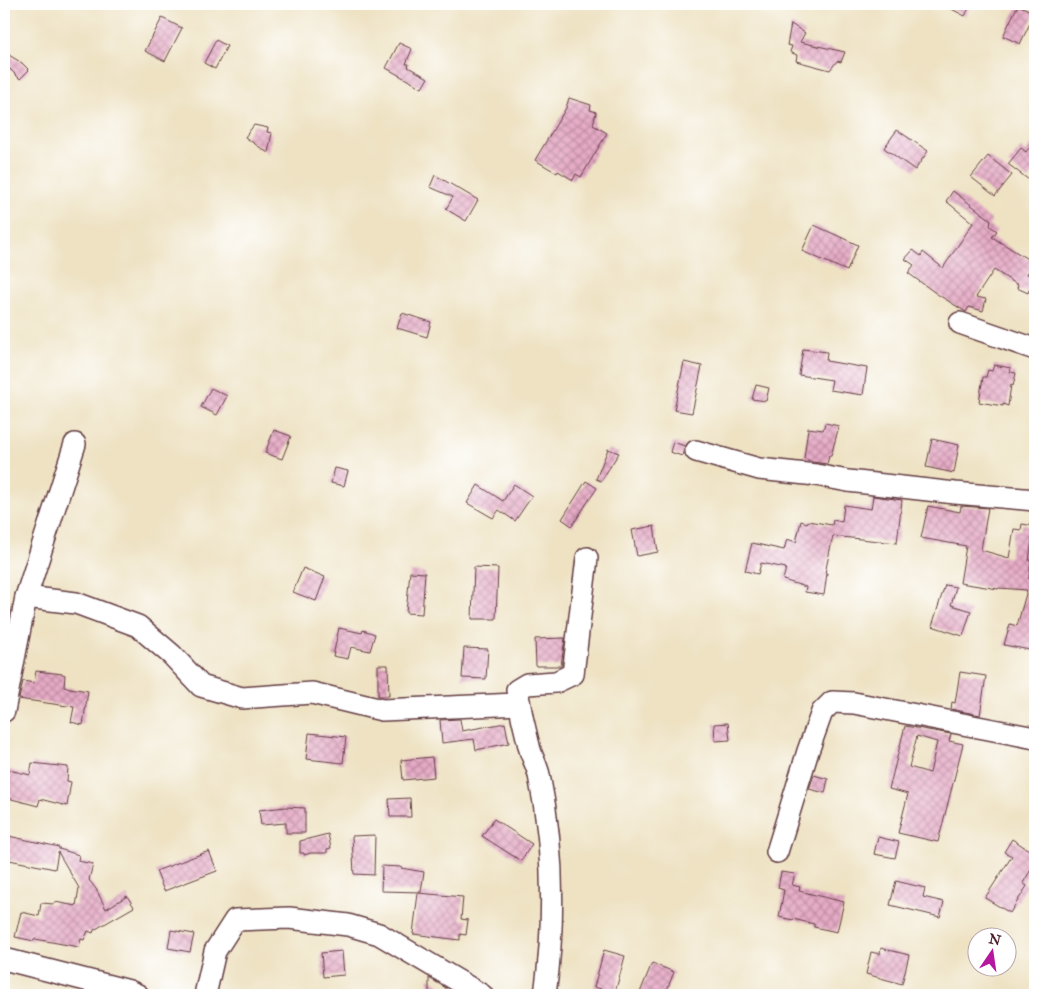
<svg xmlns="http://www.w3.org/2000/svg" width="1039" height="999" viewBox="0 0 1039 999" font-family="'IM FELL Great Primer',serif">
<defs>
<pattern id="building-cross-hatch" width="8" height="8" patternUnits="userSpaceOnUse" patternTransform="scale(1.25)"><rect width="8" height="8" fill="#e6abc6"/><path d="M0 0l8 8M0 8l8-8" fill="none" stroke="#bc8ba1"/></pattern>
</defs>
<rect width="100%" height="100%" fill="#fff"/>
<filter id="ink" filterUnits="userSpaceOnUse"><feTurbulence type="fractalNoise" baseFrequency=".02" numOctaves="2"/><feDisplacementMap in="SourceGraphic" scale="10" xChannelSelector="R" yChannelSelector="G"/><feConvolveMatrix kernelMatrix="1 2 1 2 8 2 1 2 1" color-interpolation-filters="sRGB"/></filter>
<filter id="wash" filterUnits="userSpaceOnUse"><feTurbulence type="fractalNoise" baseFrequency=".0096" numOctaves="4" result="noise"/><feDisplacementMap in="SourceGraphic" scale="20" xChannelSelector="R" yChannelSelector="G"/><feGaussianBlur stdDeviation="1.12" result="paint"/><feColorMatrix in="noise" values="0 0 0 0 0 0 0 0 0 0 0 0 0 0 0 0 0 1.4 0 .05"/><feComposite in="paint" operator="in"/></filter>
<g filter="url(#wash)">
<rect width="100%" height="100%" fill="#eee2c3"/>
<g id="blocks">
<g fill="url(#building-cross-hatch)" fill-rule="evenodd">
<polygon points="942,4 971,4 965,16"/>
<polygon points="1018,5 1035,13 1020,44 1003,36"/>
<polygon points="162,18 182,28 165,61 145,51"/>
<polygon points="791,24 805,33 800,42 845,52 841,62 837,61 830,70 796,61 797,55 790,52 792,46 787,45"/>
<polygon points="216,40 227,46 215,69 204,63"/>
<polygon points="399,43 412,49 406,64 409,64 408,67 428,78 422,88 386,68"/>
<polygon points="4,52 22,63 29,70 20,79 11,70 4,65"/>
<polygon points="569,98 591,105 590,110 596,112 593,125 607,133 581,177 576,174 573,180 558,171 557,173 535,160 566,108"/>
<polygon points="254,125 268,128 267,132 272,133 268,153 245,137"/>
<polygon points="897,130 928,151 915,170 884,148"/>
<polygon points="1035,140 1035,172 1029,180 1008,164 1021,148 1026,152"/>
<polygon points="988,156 1012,175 995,196 971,177"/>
<polygon points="435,175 478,200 466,221 446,209 453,197 430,187"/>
<polygon points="953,191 991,220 990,226 997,231 992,237 1034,263 1027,274 1035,276 1032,291 1029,290 1028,293 1017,288 1018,285 994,270 976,297 986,299 983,311 969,307 966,312 937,294 908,273 914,265 905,259 913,250 921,256 923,252 943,268 973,223 946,201"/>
<polygon points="814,225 858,245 847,271 802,251"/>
<polygon points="402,313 431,322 427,337 397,328"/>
<polygon points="803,349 827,352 826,361 867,368 863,395 830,390 832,380 799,375"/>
<polygon points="684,362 702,366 692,413 674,410"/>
<polygon points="994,365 1011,368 1010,372 1016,373 1013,386 1011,385 1008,406 1003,404 1003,406 979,402 983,377 986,377 988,370 992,371"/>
<polygon points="756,385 769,388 766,401 752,399"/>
<polygon points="211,388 227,396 217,415 201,407"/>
<polygon points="825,423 839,426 831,456 829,456 827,464 812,462 804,458 808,428 823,430"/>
<polygon points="274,430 291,436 282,459 265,453"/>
<polygon points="932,439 959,445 954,473 926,467"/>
<polygon points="673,442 685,446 682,456 670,452"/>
<polygon points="608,449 619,453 601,481 596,479"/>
<polygon points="335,468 348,471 344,486 331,483"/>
<polygon points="586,481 597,488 572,526 562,519"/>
<polygon points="514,484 532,496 515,521 499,510 493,518 467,503 478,485 503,501"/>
<polygon points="873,496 902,500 897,543 833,536 825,573 827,573 824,595 805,592 806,587 783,580 786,568 761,563 758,574 745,571 752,543 784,550 787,539 796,542 801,521 807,523 808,521 832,525 833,520 842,522 844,505 871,509"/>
<polygon points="928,506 960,512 961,506 988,508 981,550 1009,558 1014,529 1021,530 1022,524 1034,526 1029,561 1031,561 1029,579 1032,573 1035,573 1035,651 1004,645 1010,624 1017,626 1027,590 999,588 998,589 960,583 966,546 921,538"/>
<polygon points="654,526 658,552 637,556 632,530"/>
<polygon points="474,567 498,568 496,619 472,619"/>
<polygon points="303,568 325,577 316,601 293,592"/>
<polygon points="410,572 425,573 422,614 406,613"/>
<polygon points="945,585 956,587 951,605 971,611 963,636 932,626"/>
<polygon points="339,628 362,633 363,630 375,634 370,651 351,647 348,659 333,656"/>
<polygon points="565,638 561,666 536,666 535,639"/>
<polygon points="464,648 488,649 486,679 462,678"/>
<polygon points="378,665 388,665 389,696 378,696"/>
<polygon points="36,671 63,674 65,675 64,687 88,691 83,725 71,722 74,707 19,699 23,681 34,683"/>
<polygon points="960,672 986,676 980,715 951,709 952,702 955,703"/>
<polygon points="460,719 462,731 505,723 509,743 476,750 474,739 442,743 440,720"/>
<polygon points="728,723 730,740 715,741 714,724"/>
<path d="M905,726L951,734L949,741L963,744L938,842L898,833L908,794L889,789ZM917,736L937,742L930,773L909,767Z"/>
<polygon points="309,733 346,737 343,763 306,759"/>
<polygon points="432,757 434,777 403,780 401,760"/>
<polygon points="32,763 68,767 67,781 71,782 67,806 40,799 38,806 4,797 5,769 30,775"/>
<polygon points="814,775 828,779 825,793 809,789"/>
<polygon points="410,798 411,817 390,817 389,799"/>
<polygon points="286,807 305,808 305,833 286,833 286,823 261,825 259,810"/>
<polygon points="494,819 532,844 521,861 482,836"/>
<polygon points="328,834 331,848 327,849 327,853 311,853 304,855 304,853 300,853 300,841"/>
<polygon points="4,835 59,847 59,849 79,855 78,861 93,864 89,880 96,889 106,909 127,896 134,907 94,930 93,933 88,931 84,940 81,939 79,947 35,939 34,941 15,937 21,912 39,916 41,903 54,904 55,902 76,906 79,888 58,852 55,869 4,859"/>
<polygon points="375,835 374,875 354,874 352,836"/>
<polygon points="878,837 899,842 895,858 874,854"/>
<polygon points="1012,839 1035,854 1035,863 1023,883 1027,886 1010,913 985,898 1012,856 1004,852"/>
<polygon points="209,851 217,871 164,891 156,871"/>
<polygon points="382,866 401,867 401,868 424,872 421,892 381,891"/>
<polygon points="781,872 795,874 792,885 800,887 799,891 844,902 837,932 814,927 814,924 793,919 793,920 779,917 784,890 778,888"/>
<polygon points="896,881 925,888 923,897 944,902 940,917 890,905"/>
<polygon points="418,893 463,897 461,919 468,920 466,935 460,934 460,940 413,934"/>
<polygon points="171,930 194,934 190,952 168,948"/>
<polygon points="881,948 909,955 902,984 866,974 871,952 880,954"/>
<polygon points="604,950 625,956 615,993 594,987"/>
<polygon points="342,951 344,975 323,977 321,953"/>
<polygon points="652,963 674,972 665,995 639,995"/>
<polygon points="429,978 446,988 446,995 429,995"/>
</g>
</g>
</g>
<g filter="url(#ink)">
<use href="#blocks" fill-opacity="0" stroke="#633c42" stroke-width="1"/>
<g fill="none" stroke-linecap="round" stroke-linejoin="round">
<g stroke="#633c42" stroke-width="24">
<g id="minor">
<polyline points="960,323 1035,349"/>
<polyline points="696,451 759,469 816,475 848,481 955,493 1035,500"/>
<polyline points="26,597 76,603 138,626 172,655 201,686 242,698 312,693 382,710 519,704"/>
<polyline points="4,711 26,597 75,444"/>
<polyline points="777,852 808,751 822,712 832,702 854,703 1035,738"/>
<polyline points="4,959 129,991 138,995"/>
<polyline points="205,995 215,951 235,920 289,918 348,925 379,934 482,995"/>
<path d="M545,995C555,922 554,847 539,775C537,765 531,756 529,746C524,727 520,708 517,690L527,684L556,682L573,674L587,558"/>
</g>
</g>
<use href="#minor" stroke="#fff" stroke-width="21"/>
</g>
</g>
<rect width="1039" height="999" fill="none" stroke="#fff" stroke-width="20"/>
<g transform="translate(992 952) rotate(13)"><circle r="24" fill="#ffffff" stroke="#b7a5aa"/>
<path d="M0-4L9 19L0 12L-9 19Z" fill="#b5179e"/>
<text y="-8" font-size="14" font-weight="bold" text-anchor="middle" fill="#4a1f2b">N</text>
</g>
</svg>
